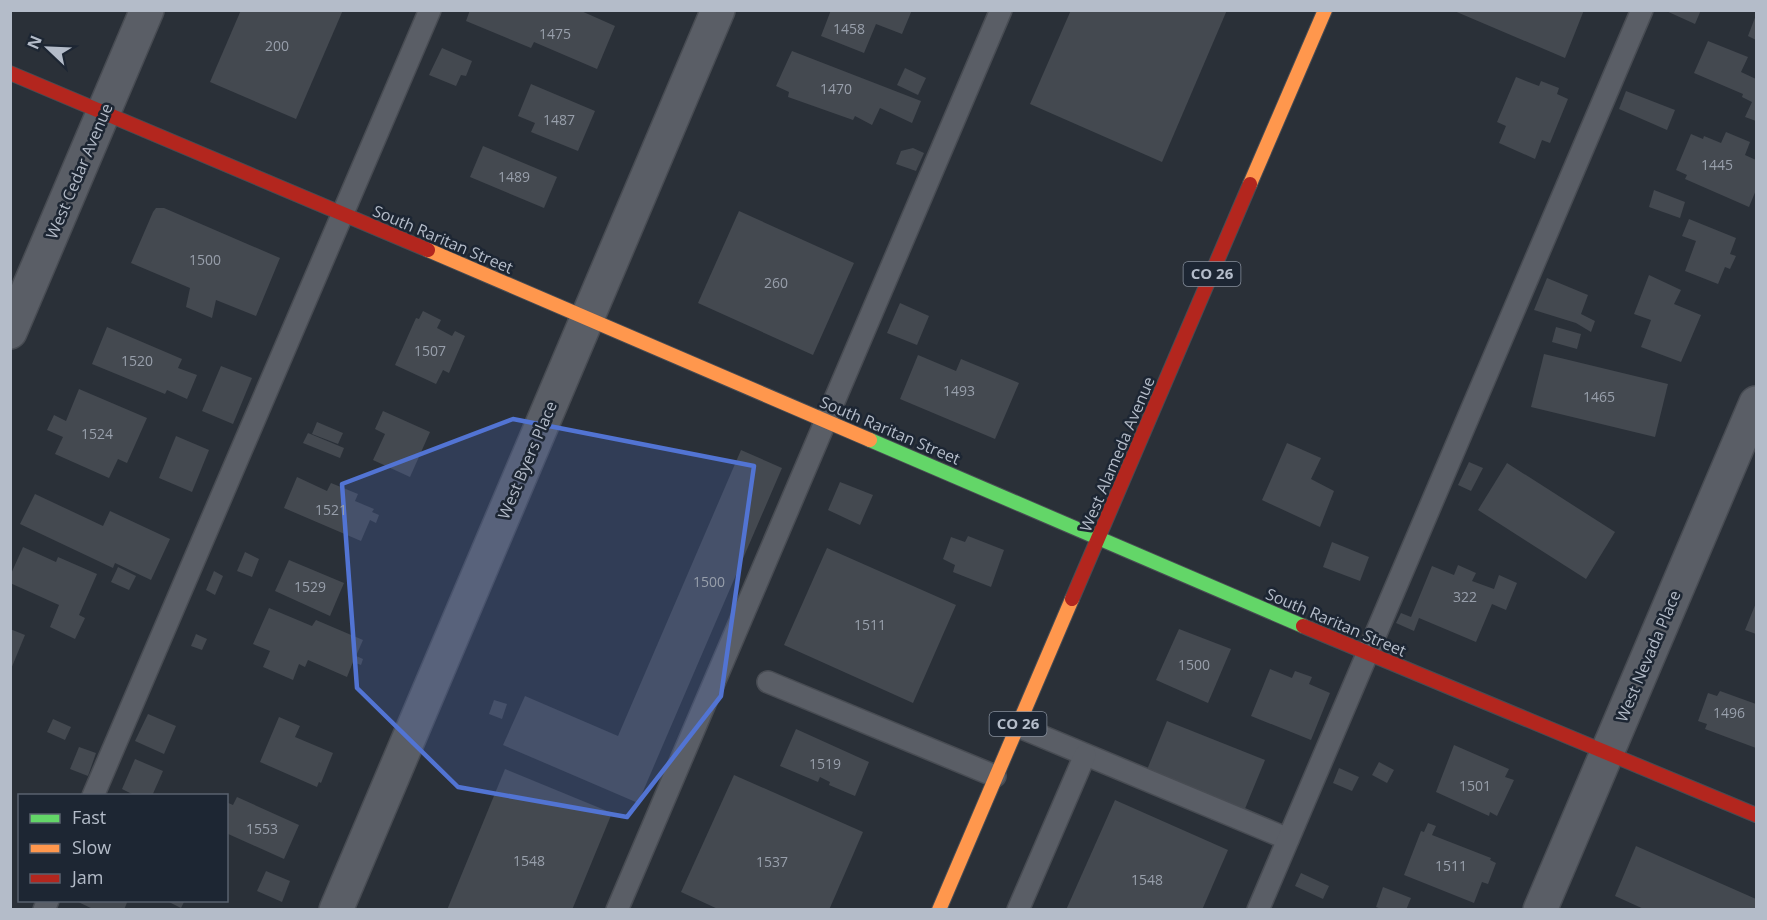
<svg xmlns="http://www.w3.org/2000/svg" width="1767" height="920" viewBox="0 0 1767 920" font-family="'Open Sans',sans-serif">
<rect width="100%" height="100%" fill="#2a3038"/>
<g fill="#444950">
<polygon points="241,10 343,10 296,119 210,82"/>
<polygon points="470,10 579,10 615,26 597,69 534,42 531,48 466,21"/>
<polygon points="831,10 912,10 902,34 876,24 864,53 821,36"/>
<polygon points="1071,10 1227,10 1162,162 1030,104"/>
<polygon points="1452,10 1584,10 1565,58"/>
<polygon points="1664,10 1701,10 1695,24"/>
<polygon points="1756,15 1756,40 1748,36"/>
<polygon points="1708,41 1748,57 1741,72 1756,79 1756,121 1745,117 1752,102 1742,97 1743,94 1694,73"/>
<polygon points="442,48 472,61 466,76 461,75 456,86 429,75"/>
<polygon points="792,51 921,101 912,123 880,108 872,125 855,116 853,120 788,97 789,92 776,86"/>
<polygon points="905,68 926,78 918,95 897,85"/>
<polygon points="1516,77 1539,86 1541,81 1559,88 1557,94 1568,99 1550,143 1542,140 1535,159 1499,143 1506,126 1497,122"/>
<polygon points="531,84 595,111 578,151 531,132 535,123 518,116"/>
<polygon points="1626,91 1675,110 1667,130 1619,109"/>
<polygon points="1726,132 1750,142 1745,155 1756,160 1756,190 1749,207 1685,179 1687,175 1676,170 1691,134 1703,139 1704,136 1721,143"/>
<polygon points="483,146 557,177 544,208 470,177"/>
<polygon points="913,148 924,153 916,171 896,164 901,151"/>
<polygon points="1654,190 1685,202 1680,218 1649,207"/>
<polygon points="156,208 164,208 280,258 256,316 216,300 212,318 186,307 190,288 131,263 153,212"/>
<polygon points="739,211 854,263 813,355 698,303"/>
<polygon points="1689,219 1736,238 1730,254 1736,256 1730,269 1725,267 1718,284 1685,271 1696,241 1682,236"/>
<polygon points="1649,275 1681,290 1674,304 1701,315 1681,362 1641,347 1651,320 1634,314"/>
<polygon points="1547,278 1588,295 1581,314 1595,321 1591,332 1576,323 1534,310"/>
<polygon points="900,303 929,316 917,345 887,333"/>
<polygon points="423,311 441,320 437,328 452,336 455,331 465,336 449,373 443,370 436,384 395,365 416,318 419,319"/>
<polygon points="107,327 182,359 178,368 197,375 187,399 167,390 165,394 92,364"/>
<polygon points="1556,327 1581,334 1577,349 1552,342"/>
<polygon points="1544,354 1668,384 1655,437 1531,407"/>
<polygon points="918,355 956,371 961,359 1019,383 995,439 900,399"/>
<polygon points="221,366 252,378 233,424 202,411"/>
<polygon points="79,389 147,418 127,463 118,459 109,478 55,454 63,437 47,430 54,415 66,421"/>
<polygon points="383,411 430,432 410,477 373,460 385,434 375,429"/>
<polygon points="317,422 343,433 338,444 312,434"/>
<polygon points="308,433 344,448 340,458 303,443"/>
<polygon points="176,436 209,450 192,492 159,478"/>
<polygon points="1287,443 1321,458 1311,479 1334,491 1320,527 1262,500"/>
<polygon points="741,450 782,468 638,803 503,745 525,696 618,736"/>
<polygon points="1469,462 1483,468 1471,491 1458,485"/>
<polygon points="1507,463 1615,532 1586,579 1478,510"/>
<polygon points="297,477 327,491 331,483 358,494 355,501 374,509 372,512 379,515 376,523 370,520 361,541 284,508"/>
<polygon points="840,482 873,495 860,525 828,510"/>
<polygon points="35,494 103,526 110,511 170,539 151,580 115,563 113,568 20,524"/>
<polygon points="968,536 1004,550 991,587 953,572 955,565 943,559 951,537 965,542"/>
<polygon points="1332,542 1369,557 1360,581 1323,567"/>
<polygon points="23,547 56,562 58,557 97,574 79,615 85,618 75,639 50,627 59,605 10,583 10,576"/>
<polygon points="827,548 956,605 913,703 784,645"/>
<polygon points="245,552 259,559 252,577 237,571"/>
<polygon points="289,560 344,583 330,616 275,591"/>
<polygon points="1458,565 1476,573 1472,581 1494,589 1499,575 1517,583 1506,610 1492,604 1476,642 1419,618 1414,631 1396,623 1401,613 1411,617 1432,566 1454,575"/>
<polygon points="118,567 136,576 129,590 111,582"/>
<polygon points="214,571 223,576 215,595 206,590"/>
<polygon points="1756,603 1756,634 1745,630"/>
<polygon points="269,608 312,626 316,620 363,640 356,656 363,659 361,665 353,662 347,677 308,660 305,667 299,664 293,680 263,667 270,651 253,644"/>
<polygon points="10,629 25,635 11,669 10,669"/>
<polygon points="1179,629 1231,649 1208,703 1156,680"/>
<polygon points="196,634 207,639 202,650 191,646"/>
<polygon points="1270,669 1292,678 1295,671 1312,677 1309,684 1330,693 1311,740 1251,716"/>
<polygon points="1720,691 1756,704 1756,748 1705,729 1707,724 1698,721 1708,693 1717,696"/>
<polygon points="494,700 507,704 502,719 489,714"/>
<polygon points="148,714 176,726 164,754 135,741"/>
<polygon points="279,717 300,726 295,737 333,753 321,783 319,782 317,787 260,762"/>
<polygon points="53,719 71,727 65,740 47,732"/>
<polygon points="1167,721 1265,760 1242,816 1144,777"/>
<polygon points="796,729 869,762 855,796 829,785 830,782 820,777 818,782 780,766"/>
<polygon points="1454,745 1509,769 1505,777 1514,780 1497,816 1490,812 1489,816 1436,792"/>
<polygon points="79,747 96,753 88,776 70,769"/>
<polygon points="135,759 163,771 152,796 136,796 122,789"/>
<polygon points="1379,762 1394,770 1387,783 1372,775"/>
<polygon points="1339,768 1359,777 1352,791 1333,783"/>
<polygon points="505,769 612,813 572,910 447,910"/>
<polygon points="734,775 863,832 829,910 720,910 681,892"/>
<polygon points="237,797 299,825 284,859 226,833 226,802 233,805"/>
<polygon points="1115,800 1228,850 1202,910 1066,910"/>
<polygon points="1428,823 1436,826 1432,835 1491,858 1490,860 1496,863 1488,884 1482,882 1474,903 1404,875 1421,831 1424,832"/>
<polygon points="1636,846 1756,899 1756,910 1646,910 1615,896"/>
<polygon points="266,871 290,881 282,902 257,891"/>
<polygon points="1301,873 1329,886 1323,899 1295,886"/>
<polygon points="1383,887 1411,898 1406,910 1384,910 1376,907"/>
<polygon points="74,900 128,900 124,910 95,910"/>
<polygon points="165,900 185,900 181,908"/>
</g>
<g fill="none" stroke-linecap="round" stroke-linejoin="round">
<g stroke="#484c53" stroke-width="24">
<g id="lane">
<polyline points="768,682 995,776"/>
<polyline points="1017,726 1288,839"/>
<polyline points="93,796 430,10"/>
<polyline points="44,910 48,900"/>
<polyline points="617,910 1001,10"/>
<polyline points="1018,910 1085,755"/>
<polyline points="1258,910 1642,10"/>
</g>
</g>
<g stroke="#484c53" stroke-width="36">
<g id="street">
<polyline points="10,332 147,10"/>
<polyline points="336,910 718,10"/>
<polyline points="1540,910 1756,403"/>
</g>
</g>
<g stroke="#484c53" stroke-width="16">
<polyline id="fast" points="870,440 1303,626"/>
</g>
<g stroke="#484c53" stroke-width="16">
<g id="slow">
<polyline points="1250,184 1325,10"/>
<polyline points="428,250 870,440"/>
<polyline points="939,910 1072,599"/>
</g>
</g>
<g stroke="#484c53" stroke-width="16">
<g id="jam">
<polyline points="10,73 428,250"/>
<polyline points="1072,599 1250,184"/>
<polyline points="1303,626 1756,815"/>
</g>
</g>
<use href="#lane" stroke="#5a5e66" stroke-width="21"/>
<use href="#street" stroke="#5a5e66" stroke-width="33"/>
<use href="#fast" stroke="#63d668" stroke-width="14"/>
<use href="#slow" stroke="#ff974d" stroke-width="14"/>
<use href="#jam" stroke="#b3261e" stroke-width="14"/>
</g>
<path fill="#5274d3" fill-opacity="0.2" stroke="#5274d3" stroke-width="4.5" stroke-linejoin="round" d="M513,419L754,466L721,696L627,817L458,787L357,688L342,484Z"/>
<g text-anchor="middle" stroke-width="5" stroke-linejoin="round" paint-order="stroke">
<g font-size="14" fill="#989fab">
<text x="849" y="34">1458</text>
<text x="555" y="39">1475</text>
<text x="277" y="51">200</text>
<text x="836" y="94">1470</text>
<text x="559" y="125">1487</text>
<text x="1717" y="170">1445</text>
<text x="514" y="182">1489</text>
<text x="205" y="265">1500</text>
<text x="776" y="288">260</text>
<text x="430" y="356">1507</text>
<text x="137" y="366">1520</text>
<text x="959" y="396">1493</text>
<text x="1599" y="402">1465</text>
<text x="97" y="439">1524</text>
<text x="331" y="515">1521</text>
<text x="709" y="587">1500</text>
<text x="310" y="592">1529</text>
<text x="1465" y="602">322</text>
<text x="870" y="630">1511</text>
<text x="1194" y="670">1500</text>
<text x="1729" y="718">1496</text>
<text x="825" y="769">1519</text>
<text x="1475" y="791">1501</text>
<text x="262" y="834">1553</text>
<text x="529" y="866">1548</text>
<text x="772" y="867">1537</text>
<text x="1451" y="871">1511</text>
<text x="1147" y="885">1548</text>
</g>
<g fill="#1d2633" stroke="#878f9c" stroke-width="1.5">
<rect x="1183.5" y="262" width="57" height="24" rx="4.5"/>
<rect x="989.5" y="712" width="57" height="24" rx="4.5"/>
</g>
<g font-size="15" font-weight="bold" fill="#b4bcc9">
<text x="1212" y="279">CO 26</text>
<text x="1018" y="729">CO 26</text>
</g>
<g font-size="16" fill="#b4bcc9" stroke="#1d2633">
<text transform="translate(79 171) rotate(-67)" y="6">West Cedar Avenue</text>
<text transform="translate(443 239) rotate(23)" y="6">South Raritan Street</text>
<text transform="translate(890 430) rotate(23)" y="6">South Raritan Street</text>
<text transform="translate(1117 454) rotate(-67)" y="6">West Alameda Avenue</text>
<text transform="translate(527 460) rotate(-67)" y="6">West Byers Place</text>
<text transform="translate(1336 622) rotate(23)" y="6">South Raritan Street</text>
<text transform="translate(1648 656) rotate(-67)" y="6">West Nevada Place</text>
</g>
</g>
<rect width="1767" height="920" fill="none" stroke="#b4bcc9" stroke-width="24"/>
<rect x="18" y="794" width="210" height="108" fill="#1d2633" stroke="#59626f" stroke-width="1.5"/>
<rect x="30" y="814" width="30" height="9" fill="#63d668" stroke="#59626f" stroke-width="1.5"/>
<text x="72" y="824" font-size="18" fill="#b4bcc9">Fast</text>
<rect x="30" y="844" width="30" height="9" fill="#ff974d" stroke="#59626f" stroke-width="1.5"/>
<text x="72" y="854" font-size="18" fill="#b4bcc9">Slow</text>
<rect x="30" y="874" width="30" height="9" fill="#b3261e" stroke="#59626f" stroke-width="1.5"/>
<text x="72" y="884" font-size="18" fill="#b4bcc9">Jam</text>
<g transform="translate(48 48) rotate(293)" stroke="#1d2633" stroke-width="4.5" paint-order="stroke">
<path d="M0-4.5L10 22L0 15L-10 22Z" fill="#b4bcc9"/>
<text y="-9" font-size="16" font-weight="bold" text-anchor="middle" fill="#b4bcc9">N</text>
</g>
</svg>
